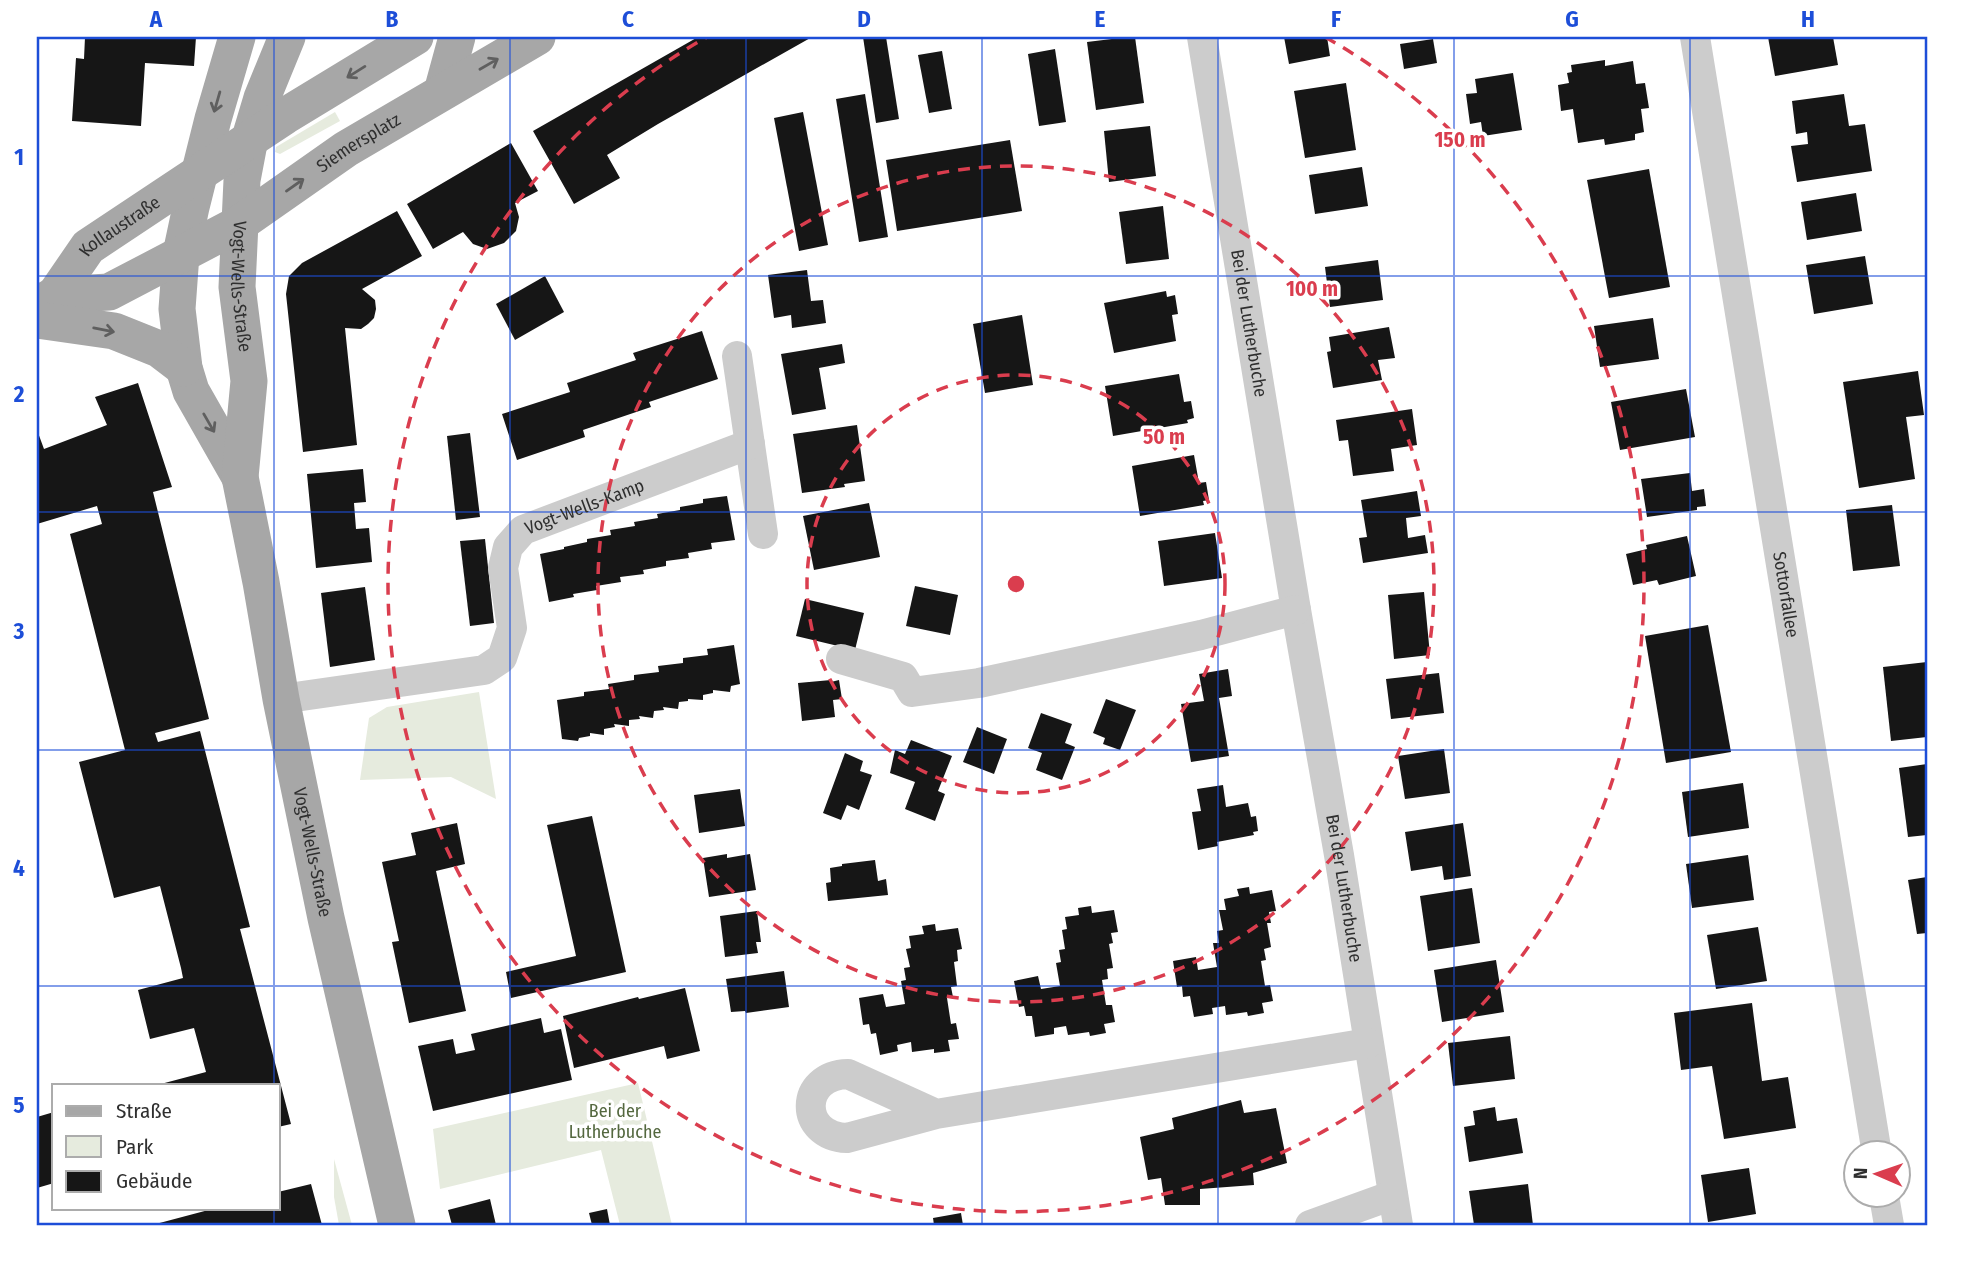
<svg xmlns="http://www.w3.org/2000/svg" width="1964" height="1262" viewBox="0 0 1964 1262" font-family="'Fira Sans Condensed',sans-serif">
<rect width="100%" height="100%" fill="#fff"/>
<g fill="#e6ebde">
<polygon points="335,112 340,121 280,154 275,152 276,147"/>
<polygon points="479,692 496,799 451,777 360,780 369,718 387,707"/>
<polygon points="638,1083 672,1225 620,1225 601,1150 440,1189 433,1129"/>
<polygon points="334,1159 352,1225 339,1225 334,1197"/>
</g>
<g fill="#161616">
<polygon points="85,37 196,37 194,66 145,63 141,126 72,121 76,58 84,59"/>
<polygon points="698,37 812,37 658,124 607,155 620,178 574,204 533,131"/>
<polygon points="863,37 886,37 899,119 876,123"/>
<polygon points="1128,37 1135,37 1144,103 1096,110 1087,42"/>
<polygon points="1284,37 1327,37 1330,56 1289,64"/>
<polygon points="1768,37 1833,37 1838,65 1775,76"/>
<polygon points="1433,39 1437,63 1404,69 1400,44"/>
<polygon points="1055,49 1066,122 1039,126 1028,54"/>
<polygon points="942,51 952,109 929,113 918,55"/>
<polygon points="1605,60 1605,66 1633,61 1636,84 1645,83 1649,108 1641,109 1644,132 1635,134 1635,140 1605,145 1604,139 1578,143 1573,109 1561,111 1558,85 1569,83 1567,73 1572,72 1571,65"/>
<polygon points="1513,73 1522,130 1483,136 1481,122 1470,124 1466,94 1477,93 1475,79"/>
<polygon points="1346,83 1356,150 1305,158 1294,91"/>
<polygon points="865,94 888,237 859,242 836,99"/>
<polygon points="1844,94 1849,126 1865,124 1872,171 1797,182 1791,146 1808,144 1807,132 1796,134 1792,101"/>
<polygon points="803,112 828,245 799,251 774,118"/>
<polygon points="1150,126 1156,176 1109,182 1104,131"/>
<polygon points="1010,140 1022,211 897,231 886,160"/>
<polygon points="511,143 538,191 515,203 519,217 516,231 504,243 487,249 473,244 463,232 433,249 407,204"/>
<polygon points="1362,167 1368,206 1315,214 1309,175"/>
<polygon points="1649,169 1670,287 1609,298 1587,180"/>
<polygon points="1856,193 1862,231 1807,240 1801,202"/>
<polygon points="1163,206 1169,259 1126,264 1119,212"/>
<polygon points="397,211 422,256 362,289 375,300 376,309 374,318 368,324 361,329 345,328 357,445 303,452 286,294 289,276 302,263"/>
<polygon points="1865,256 1873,304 1814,314 1806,265"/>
<polygon points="1378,260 1383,300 1330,307 1325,267"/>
<polygon points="807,270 811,301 823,300 826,323 792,328 791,315 774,318 768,275"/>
<polygon points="545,276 564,312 515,340 496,304"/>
<polygon points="1166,291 1167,297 1175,295 1178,314 1172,315 1176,341 1114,353 1104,303"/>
<polygon points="1022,315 1033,385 985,393 973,324"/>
<polygon points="1653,318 1659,359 1600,367 1594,326"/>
<polygon points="1389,327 1395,358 1378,360 1382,380 1333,388 1327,352 1331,351 1329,337"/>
<polygon points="702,331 718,379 649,402 651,407 583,430 585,437 517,460 502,414 570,392 567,383 636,360 633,353"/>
<polygon points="842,344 845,363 819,368 826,409 792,415 781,354"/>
<polygon points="1918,371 1924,415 1906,417 1915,479 1859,488 1843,382"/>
<polygon points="1179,374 1184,402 1191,401 1194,418 1187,420 1188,423 1113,436 1105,386"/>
<polygon points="138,383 172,487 153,492 209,719 155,733 158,742 200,731 250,927 240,929 291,1124 278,1127 278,1085 157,1085 206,1072 194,1028 150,1039 138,990 183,978 181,968 160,886 114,898 79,762 125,750 70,534 102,524 97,506 37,524 37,430 44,449 107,425 95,397"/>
<polygon points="1686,389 1695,437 1620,450 1611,402"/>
<polygon points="1412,409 1417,445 1391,449 1394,471 1353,476 1348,440 1339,441 1336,420"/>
<polygon points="857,425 865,481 844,484 845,487 802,493 793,434"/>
<polygon points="470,433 480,517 456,520 447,436"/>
<polygon points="1194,455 1199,483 1206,482 1209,500 1203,501 1204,505 1140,516 1132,466"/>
<polygon points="363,469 366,502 354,503 356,529 369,528 372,562 316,568 307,474"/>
<polygon points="1690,473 1692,491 1704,489 1706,506 1697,507 1697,510 1647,517 1641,479"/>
<polygon points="1417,491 1421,516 1406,518 1408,538 1425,535 1428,553 1363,563 1359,538 1367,537 1361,500"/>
<polygon points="727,496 735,540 711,543 712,549 688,553 689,558 666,561 666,566 643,570 644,574 620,577 621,582 596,586 597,590 573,594 574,597 549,602 540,554 564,549 564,547 587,542 587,539 611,535 610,530 635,526 634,522 658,518 657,514 680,510 680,507 703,503 703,499"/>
<polygon points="869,503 880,557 814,570 803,516"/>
<polygon points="1892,505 1900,566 1853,571 1846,510"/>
<polygon points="1215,533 1222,578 1164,586 1158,541"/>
<polygon points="1687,536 1696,576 1659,585 1657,580 1633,585 1626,554 1647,549 1646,545"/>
<polygon points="485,539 494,623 470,626 460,541"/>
<polygon points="915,586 958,595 950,635 906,626"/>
<polygon points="365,587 375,660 330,667 321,593"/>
<polygon points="1424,592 1430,655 1394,659 1388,595"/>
<polygon points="805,599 864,613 855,650 796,636"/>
<polygon points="1708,625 1731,752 1666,763 1645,636"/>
<polygon points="734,645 740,684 731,686 730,692 713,690 713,693 703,695 703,700 688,699 688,701 679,702 678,709 663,707 664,710 654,711 653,718 639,716 640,719 629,720 629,726 614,724 615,727 604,729 604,735 590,733 590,736 579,738 578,741 562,739 557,700 584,696 584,692 609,689 608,684 634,680 634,675 659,672 658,666 683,663 683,658 708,655 707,649"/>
<polygon points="1927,662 1927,737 1891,741 1883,667"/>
<polygon points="1228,669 1232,696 1219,698 1229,756 1191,762 1181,704 1204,701 1199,674"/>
<polygon points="1439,673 1444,713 1391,719 1386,679"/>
<polygon points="831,680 831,682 839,680 842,699 833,700 835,717 802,721 798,683"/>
<polygon points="1106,699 1136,710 1120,750 1103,744 1105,738 1093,733"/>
<polygon points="1041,713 1072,724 1065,743 1075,747 1062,780 1036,770 1042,753 1028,748"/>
<polygon points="977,727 1007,739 994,774 963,762"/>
<polygon points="911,740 952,756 938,791 945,794 935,821 905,809 915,782 890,773 895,750 905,754"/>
<polygon points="1444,749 1450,793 1405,799 1398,756"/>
<polygon points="845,753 863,761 860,771 872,775 859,810 847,805 841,820 823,813"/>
<polygon points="1927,764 1927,835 1908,837 1899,768"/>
<polygon points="1743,783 1749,828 1688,837 1682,792"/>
<polygon points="1223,785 1226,807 1248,803 1251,817 1256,816 1258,831 1253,832 1254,835 1217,842 1218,846 1198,850 1192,812 1201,811 1197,789"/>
<polygon points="740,789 745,826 699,833 694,795"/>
<polygon points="592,816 626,972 511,998 506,972 576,956 547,825"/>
<polygon points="457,823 465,864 436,871 466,1011 409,1023 392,942 399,941 382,862 416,855 411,833"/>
<polygon points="1463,823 1471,876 1444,880 1442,866 1411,871 1405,832"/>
<polygon points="727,854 727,858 750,854 756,890 709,897 703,858"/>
<polygon points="1748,855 1754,900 1692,908 1686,864"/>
<polygon points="875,860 878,881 886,879 888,895 828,901 826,883 831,882 830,868 842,866 842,864"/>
<polygon points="1927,877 1927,933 1917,934 1908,880"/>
<polygon points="1249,887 1250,894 1272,890 1276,911 1269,912 1271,923 1267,923 1271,947 1264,949 1266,960 1261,961 1265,986 1270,985 1273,1001 1262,1003 1264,1013 1248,1016 1247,1012 1226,1015 1225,1006 1212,1008 1213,1014 1194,1017 1190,996 1183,997 1182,986 1177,987 1173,961 1196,957 1198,970 1217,967 1213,943 1219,943 1217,931 1223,930 1219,910 1226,910 1224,899 1239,896 1237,889"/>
<polygon points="1472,888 1480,943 1428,951 1420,896"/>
<polygon points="1091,906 1092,913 1114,910 1118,932 1111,933 1113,943 1109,944 1113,968 1107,969 1108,979 1102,980 1106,1005 1112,1005 1115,1022 1104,1024 1106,1033 1090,1036 1089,1032 1068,1035 1066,1026 1054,1028 1054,1034 1035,1037 1032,1016 1026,1016 1024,1006 1019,1007 1014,981 1038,976 1041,989 1060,986 1056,963 1061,962 1059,950 1065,949 1062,930 1067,929 1065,917 1079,915 1078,908"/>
<polygon points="757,911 761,942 756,942 758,953 725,957 720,916"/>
<polygon points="935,924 936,931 958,928 962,949 957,950 958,961 954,962 957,986 951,987 953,997 947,998 951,1024 956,1023 959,1039 948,1040 950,1051 934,1053 934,1049 912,1052 911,1042 897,1045 898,1051 880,1055 876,1033 871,1034 869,1024 863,1025 859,998 883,994 886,1007 905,1004 901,981 906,980 904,968 910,967 906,949 911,948 909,936 924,934 922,926"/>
<polygon points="1758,927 1767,981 1716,989 1707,935"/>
<polygon points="1496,960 1504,1012 1442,1022 1434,970"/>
<polygon points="784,971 789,1007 746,1013 745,1011 731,1012 726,979"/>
<polygon points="685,988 700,1051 667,1059 664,1046 574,1068 563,1016 638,997 639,999"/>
<polygon points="1752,1003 1762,1081 1788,1077 1796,1128 1724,1139 1712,1066 1681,1070 1674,1013"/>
<polygon points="541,1018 544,1033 561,1029 572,1080 433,1111 418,1046 453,1039 456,1054 475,1050 471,1034"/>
<polygon points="1510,1036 1515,1079 1453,1086 1448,1043"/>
<polygon points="1241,1100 1244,1113 1276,1108 1287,1163 1253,1173 1254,1185 1200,1189 1200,1205 1165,1205 1161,1178 1148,1180 1140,1137 1174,1129 1172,1118"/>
<polygon points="1495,1107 1497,1121 1517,1118 1523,1153 1469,1162 1464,1127 1475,1125 1473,1111"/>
<polygon points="54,1112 54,1183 37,1188 37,1117"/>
<polygon points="1749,1168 1756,1214 1708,1222 1701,1175"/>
<polygon points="311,1184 322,1225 152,1225 216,1208 278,1208 278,1192"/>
<polygon points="1528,1184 1533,1225 1474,1225 1469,1191"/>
<polygon points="490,1199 496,1225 452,1225 448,1210"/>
<polygon points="607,1209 610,1225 592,1225 589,1213"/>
<polygon points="961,1213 963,1225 934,1225 933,1218"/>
</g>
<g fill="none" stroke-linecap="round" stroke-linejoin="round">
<g stroke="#ccc" stroke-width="30">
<path id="s1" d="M1202,37L1296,610L1339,855L1398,1225"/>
<path id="s2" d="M1695,37L1877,1154"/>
<polyline points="737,356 763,534"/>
<polyline points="841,659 903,677 912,692 979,683 1201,635 1296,610"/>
<path id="s3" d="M281,699L484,670L502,658L512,628L503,568L508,547L523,530L750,444"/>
<path d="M936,1114L847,1138C798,1136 799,1075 848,1074L936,1114L1368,1043"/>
<polyline points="1884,1196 1889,1225"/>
<polyline points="1310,1225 1393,1195"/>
</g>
<g stroke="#a7a7a7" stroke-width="37">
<polyline points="237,37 213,119 191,207 181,254 177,309 184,368 191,391 240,477"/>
<path id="s4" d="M287,37L262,98L250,138L242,180L237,287L249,381L240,477L261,582L281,699L326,918L397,1225"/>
<polyline points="442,92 457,37"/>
<path id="s5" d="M55,295L88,247L285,116L415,37"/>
<path id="s6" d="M37,305L55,295L109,292L239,224L346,149L537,37"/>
<polyline points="37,320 114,331 159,349 184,368"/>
</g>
</g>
<defs><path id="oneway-shaft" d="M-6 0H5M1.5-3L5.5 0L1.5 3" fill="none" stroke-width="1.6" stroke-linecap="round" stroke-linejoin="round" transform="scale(1.75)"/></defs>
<g stroke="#5f5f5f">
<use href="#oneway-shaft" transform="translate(489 64) rotate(-30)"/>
<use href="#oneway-shaft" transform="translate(356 72) rotate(148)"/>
<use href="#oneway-shaft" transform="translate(217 102) rotate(106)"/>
<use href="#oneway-shaft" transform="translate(295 185) rotate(-35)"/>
<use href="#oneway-shaft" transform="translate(104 330) rotate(11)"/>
<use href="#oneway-shaft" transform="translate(209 423) rotate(60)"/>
</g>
<path fill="none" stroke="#1d4ed8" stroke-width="2" stroke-opacity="0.55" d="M274,37V1085M510,37V1225M746,37V1225M982,37V1225M1218,37V1225M1454,37V1225M1690,37V1225M37,276H1927M37,512H1927M37,750H1927M37,986H1927M274,1208V1225"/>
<g fill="none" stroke="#da3d4e" stroke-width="3.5" stroke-dasharray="12 9">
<circle cx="1016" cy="584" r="209"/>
<circle cx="1016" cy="584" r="418"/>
<path d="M1325 37A628 628 0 1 1 707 37"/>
</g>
<g text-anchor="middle" stroke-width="7" stroke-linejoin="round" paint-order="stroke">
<g font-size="18" fill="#2f2f2f" stroke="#fff">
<text dy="6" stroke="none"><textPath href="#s6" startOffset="366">Siemersplatz</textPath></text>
<text dy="6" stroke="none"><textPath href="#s5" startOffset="96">Kollaustraße</textPath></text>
<text dy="6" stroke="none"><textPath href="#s4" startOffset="257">Vogt-Wells-Straße</textPath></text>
<text dy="6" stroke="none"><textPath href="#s1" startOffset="290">Bei der Lutherbuche</textPath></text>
<text dy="6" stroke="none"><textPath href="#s3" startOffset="429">Vogt-Wells-Kamp</textPath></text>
<text dy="6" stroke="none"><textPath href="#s2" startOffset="565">Sottorfallee</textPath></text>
<text dy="6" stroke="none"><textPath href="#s4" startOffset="831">Vogt-Wells-Straße</textPath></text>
<text dy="6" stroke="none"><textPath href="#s1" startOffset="863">Bei der Lutherbuche</textPath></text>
</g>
<g font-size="18" fill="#54683f" stroke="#fff">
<text x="615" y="1117">Bei der<tspan x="615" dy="21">Lutherbuche</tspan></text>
</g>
</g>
<circle cx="1016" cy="584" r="10" fill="#da3d4e" stroke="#fff" stroke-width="3.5"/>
<g font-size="21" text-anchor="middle" font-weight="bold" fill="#da3d4e" stroke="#fff" stroke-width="7" stroke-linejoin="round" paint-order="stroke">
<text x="1460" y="147">150 m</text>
<text x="1312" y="296">100 m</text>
<text x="1164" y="444">50 m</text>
</g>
<rect width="1964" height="1262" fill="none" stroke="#ffffff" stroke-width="77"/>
<rect x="52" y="1084" width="228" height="126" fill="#ffffff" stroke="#acacac" stroke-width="2"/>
<rect x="66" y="1106" width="35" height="10" fill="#a7a7a7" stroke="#acacac" stroke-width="2"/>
<text x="116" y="1118" font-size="21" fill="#2f2f2f">Straße</text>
<rect x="66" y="1136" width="35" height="21" fill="#e6ebde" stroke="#acacac" stroke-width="2"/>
<text x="116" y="1154" font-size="21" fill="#2f2f2f">Park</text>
<rect x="66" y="1171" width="35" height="21" fill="#161616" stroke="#acacac" stroke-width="2"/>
<text x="116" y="1188" font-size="21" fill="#2f2f2f">Gebäude</text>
<g transform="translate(1877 1174) rotate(272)"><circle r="33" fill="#ffffff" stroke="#acacac" stroke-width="2"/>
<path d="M0-5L12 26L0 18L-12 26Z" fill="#da3d4e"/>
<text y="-10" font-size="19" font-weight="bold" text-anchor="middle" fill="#2f2f2f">N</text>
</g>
<rect x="38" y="38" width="1888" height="1186" fill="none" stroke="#1d4ed8" stroke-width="2.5"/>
<g font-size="23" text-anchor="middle" font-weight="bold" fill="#1d4ed8">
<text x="156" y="27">A</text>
<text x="392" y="27">B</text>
<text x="628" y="27">C</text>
<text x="864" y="27">D</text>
<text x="1100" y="27">E</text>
<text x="1336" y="27">F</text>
<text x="1572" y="27">G</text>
<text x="1808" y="27">H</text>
<text x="19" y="165">1</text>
<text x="19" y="402">2</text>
<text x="19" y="639">3</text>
<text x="19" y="876">4</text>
<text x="19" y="1113">5</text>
</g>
</svg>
